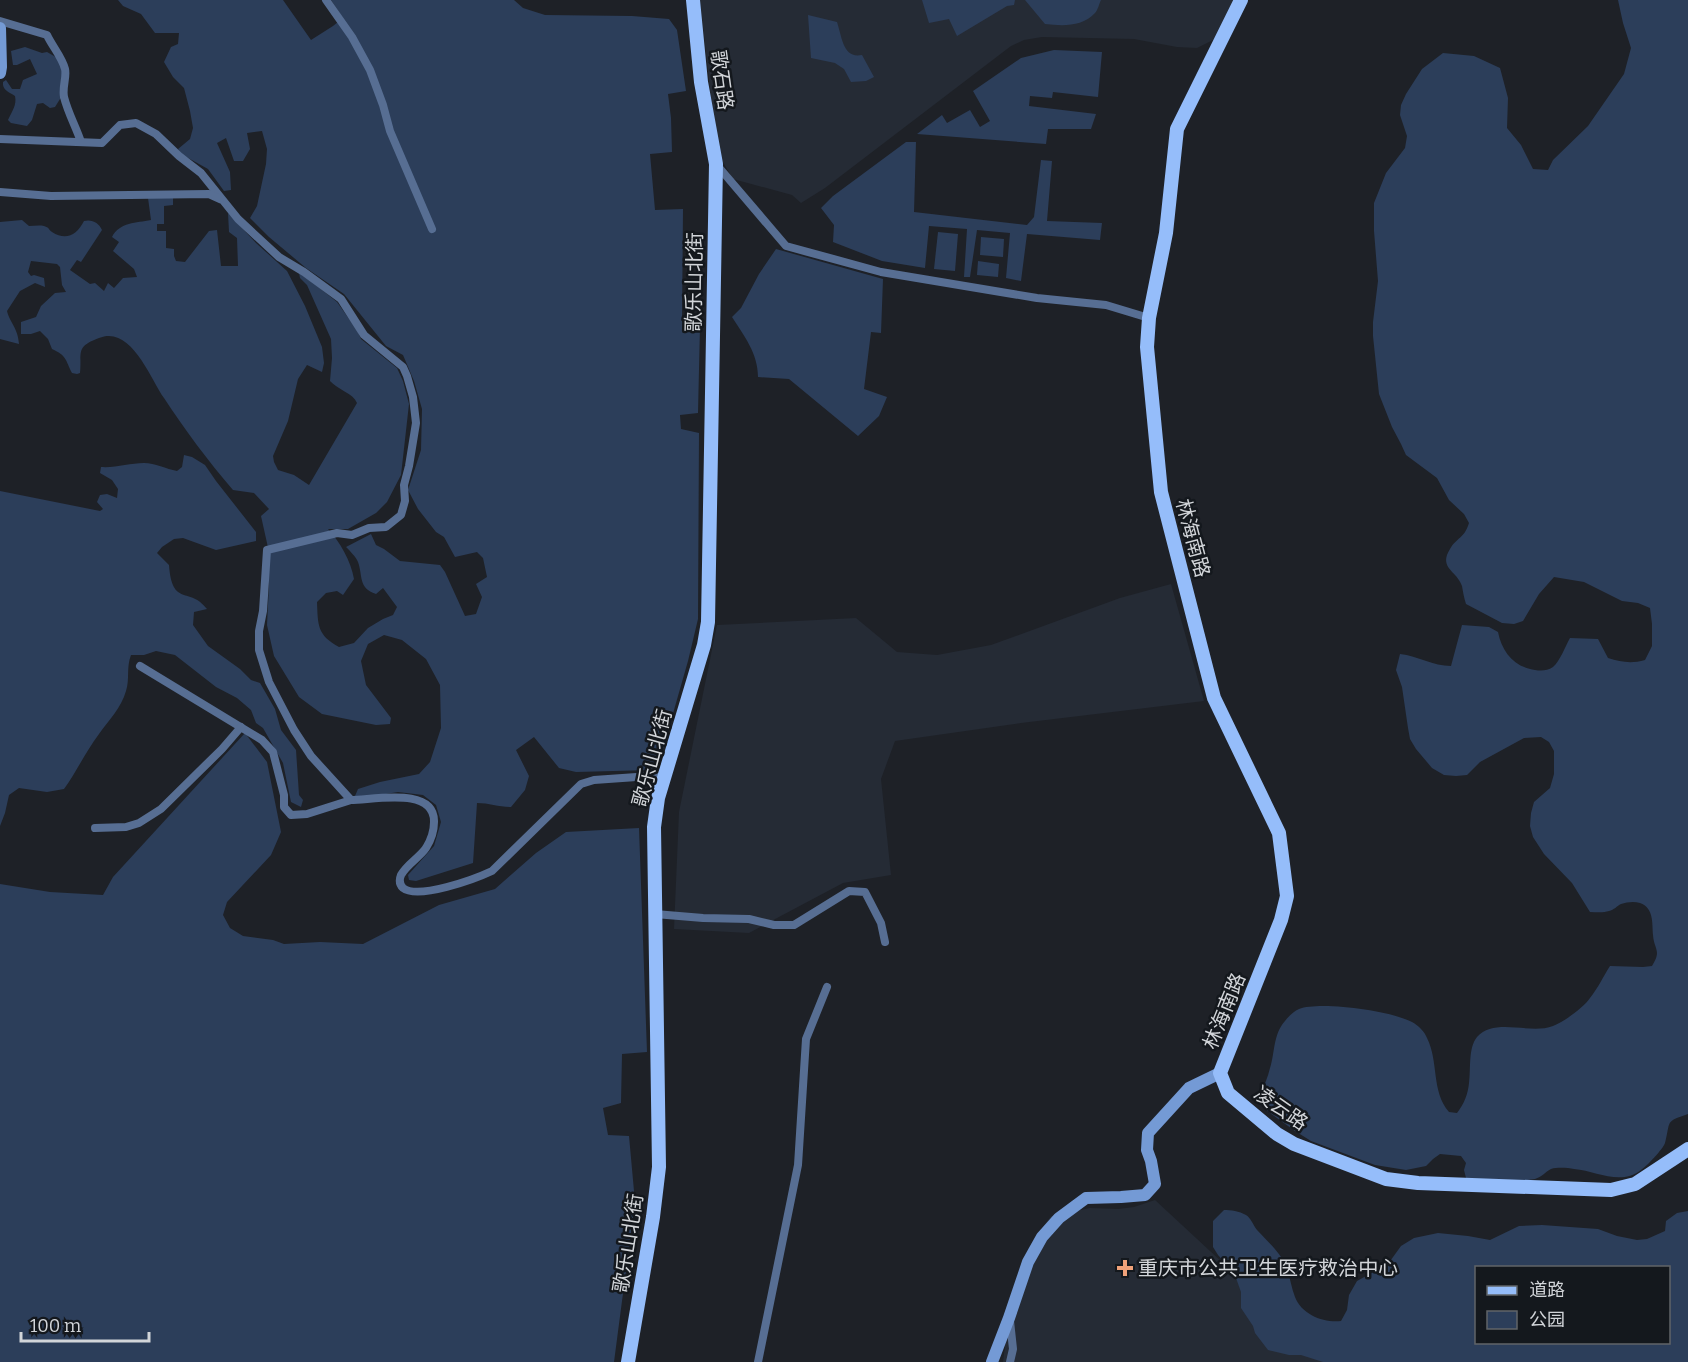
<svg xmlns="http://www.w3.org/2000/svg" width="1688" height="1362" viewBox="0 0 1688 1362" font-family="Bitter,'Noto Sans SC',serif">
<rect width="100%" height="100%" fill="#1e2127"/>
<g fill="#252b35">
<polygon points="700,0 1234,0 1217,38 1197,48 1177,47 1134,39 1042,37 1024,40 1011,46 825,188 801,203 792,195 733,179 717,152"/>
<polygon points="1171,584 1204,701 1021,723 895,741 881,779 891,875 843,883 749,933 674,929 679,812 717,625 856,618 897,652 937,655 991,645 1120,598"/>
<polygon points="1155,1200 1251,1289 1349,1362 1003,1362 1012,1293 1029,1247 1051,1216 1090,1208 1118,1209 1134,1207"/>
</g>
<g fill="#2c3e5a" fill-rule="evenodd">
<path d="M118,0H283L311,40L333,26L343,18L331,0H514L523,8L545,15L632,16L669,19L677,30L686,91L668,94L671,118L672,152L650,154L655,210L683,209L682,322L700,326L698,413L680,415L681,429L699,433L698,619L688,661L658,766L652,770L576,772L559,768L534,737L516,750L529,776L525,790L511,807C499,807 489,803 477,803L473,863L416,881L409,880L408,875L434,846L441,822L436,805L423,795L398,792L362,798L355,796L358,789L380,782L419,774L430,762L441,728L440,685L426,659L402,640L384,635L368,644L361,661L366,685L391,718L390,724L376,725L322,714L299,697L274,656L267,625L269,585V552L261,516L269,509L254,493L233,490C208,461 185,430 164,398C150,378 131,325 99,338C75,347 82,352 80,373L77,374L72,373C65,359 67,356 52,349L48,339L40,331L31,334H21V322L36,317L41,306L55,293L66,292L62,285L60,267L57,264L31,261L28,272L31,276L34,275L44,278L45,287L35,283L20,291L7,311C10,323 18,328 19,344L0,339V222L22,220L29,226C34,226 39,225 44,226C50,228 47,228 52,232C66,241 77,235 84,221C92,219 99,223 102,230L81,262L77,260L70,270L90,284L95,283L104,291L108,283L114,288L123,278L137,277L134,269L113,251L119,242L112,237C120,222 136,223 151,220L148,198H173V205L164,206V224H157V231H166V248L174,249V256L176,261L185,262L209,231L217,230L221,266H238L237,238L229,232L228,213L256,243L287,271L305,306L322,347L324,363L322,372L307,365L298,379L288,421L273,456L274,462L278,470L294,475L309,485L357,403C353,393 338,390 330,381L332,358L331,339L307,285L300,278L299,273L311,281L337,302L357,330L361,339L397,368L403,381L409,404L401,475L387,502L376,513L348,529H328C340,542 351,561 354,579L343,595L337,591L326,593L317,602C318,625 317,635 339,647L354,643L368,628L383,619L393,615L397,607L383,588L376,594C358,588 363,576 358,562C356,557 350,551 346,547L371,534L376,545L384,549L400,561L440,565L445,572L465,616L476,614L482,597L476,584L487,577L483,558L477,552L455,557L444,537L436,532L418,509L408,490L421,450L422,409L414,381L403,355L386,346L344,294L306,268L269,237L250,218L257,206L266,164L267,149L262,131L247,133L250,149L243,161H234L226,138L217,143L230,172L231,190L224,191L208,169L181,154L178,149L190,139L193,128L190,111L184,88L173,77L164,62L171,47L178,44L179,33H155L141,14L123,6Z"/>
<polygon points="922,0 1015,0 1014,5 1007,6 957,36 949,19 929,23"/>
<path d="M1025,0H1101C1099,4 1098,10 1095,13C1082,27 1063,26 1045,24Z"/>
<path d="M1618,0H1688V1114C1664,1122 1671,1121 1665,1143C1663,1149 1647,1166 1641,1170C1620,1186 1597,1171 1574,1169C1568,1168 1558,1167 1551,1169C1545,1172 1542,1177 1535,1179C1513,1183 1489,1180 1466,1178L1464,1170L1466,1163L1461,1156L1440,1154L1433,1159L1426,1166L1406,1170L1375,1165L1311,1141L1295,1131L1266,1110L1260,1094C1264,1086 1268,1077 1270,1068C1275,1053 1273,1034 1285,1021C1288,1017 1294,1011 1299,1009C1321,1001 1391,1011 1412,1022C1419,1026 1424,1031 1427,1038C1439,1062 1431,1091 1449,1112L1457,1113C1464,1104 1468,1094 1469,1083C1471,1069 1468,1048 1477,1037C1495,1017 1530,1035 1553,1026C1564,1022 1584,1007 1590,998C1598,988 1603,977 1610,966L1643,967L1652,966C1662,950 1654,950 1653,935C1652,923 1654,908 1640,903C1634,901 1627,902 1621,904C1617,906 1614,910 1609,911C1603,913 1597,912 1590,912L1572,883L1544,854L1533,837L1530,826L1531,813L1534,802L1550,788L1554,774V751L1549,742L1541,737L1524,738L1480,762L1467,775L1456,776L1444,775L1432,768L1416,749L1410,739L1408,728L1402,687L1396,670L1400,654C1418,656 1433,666 1451,666L1462,625L1489,627L1498,632C1502,652 1514,667 1535,670C1541,671 1547,671 1553,667C1560,661 1565,647 1570,638L1598,639L1608,658C1621,662 1631,664 1645,660L1652,646V624L1650,608L1638,603L1622,601L1584,582L1554,577L1539,594L1523,621L1514,624L1502,623L1466,604C1464,598 1463,592 1462,586C1457,571 1438,568 1450,549C1457,537 1464,539 1469,523L1464,514L1449,500L1437,478L1406,455L1401,444L1392,427L1379,394L1373,336V322L1378,281L1374,231V203L1386,173L1405,148L1407,136L1400,115L1401,105L1406,94L1422,69L1443,53L1474,56L1500,68L1508,98L1507,128L1521,145L1533,169L1548,170L1553,160L1588,126L1624,74L1631,48L1623,23Z"/>
<path d="M808,15L837,22C842,37 843,59 862,55L874,77L866,81L851,82L844,69L835,63L811,58Z"/>
<path d="M25,47L42,53L47,52L61,60L64,97L60,99L55,107L50,108L43,103L37,104L32,120L27,126L11,123L8,120C12,111 17,105 15,96C9,92 2,90 3,82L6,80L12,89H20L23,80L37,74L30,59L17,65H13L11,51Z"/>
<polygon points="1054,50 1102,52 1098,97 1053,92 1052,98 1030,96 1029,106 1096,114 1091,129 1048,129 1046,144 917,134 942,115 947,123 970,110 980,127 990,121 973,91 1021,58"/>
<polygon points="906,142 916,142 914,212 1027,225 1034,217 1041,160 1052,161 1047,221 1102,223 1100,240 1027,234 1021,281 1006,278 1010,233 977,230 970,277 964,277 967,229 929,226 925,268 882,261 833,242 834,225 821,208 833,196"/>
<polygon points="938,232 958,234 955,271 934,269"/>
<polygon points="981,237 1004,239 1003,257 980,255"/>
<path d="M776,249L883,279L881,333L871,332L864,389L887,397L879,416L858,436L789,379L758,377C758,353 744,336 732,317L741,308L759,274Z"/>
<polygon points="978,261 999,264 998,277 977,275"/>
<path d="M184,455L192,457L205,465L216,481L256,532V541L216,550L183,538L174,539L162,547L157,553L169,565C172,608 190,586 207,609L194,612L193,625L208,646L240,669L251,680L260,683L275,709L281,730L296,750L299,795L303,800L301,807L291,802L283,763L263,728L256,723L251,710L237,698L216,687L175,655L156,651L144,655H131C126,668 130,679 126,691C121,708 109,720 99,734C86,751 77,771 64,789L47,792L19,788L9,795L5,813L0,826V491L100,511L103,509L97,502L100,495L107,494L117,498L118,489L112,480L100,473L101,467C116,468 130,463 144,463C155,463 166,469 177,471L182,467Z"/>
<polygon points="245,733 267,762 281,832 271,855 227,902 223,915 230,928 243,936 273,940 284,944 320,942 363,944 439,905 495,889 536,853 566,832 639,828 647,1052 622,1054 621,1103 603,1108 608,1135 629,1136 635,1202 614,1362 0,1362 0,884 50,892 103,895 113,877"/>
<path d="M1224,1210C1231,1210 1239,1211 1246,1215C1251,1218 1253,1225 1257,1230C1267,1241 1280,1252 1286,1266C1290,1276 1291,1287 1295,1297C1302,1315 1324,1323 1341,1321L1347,1310L1349,1295L1357,1281L1388,1264L1401,1246L1414,1238L1438,1233L1468,1236L1490,1240L1519,1226L1542,1225L1598,1229L1617,1236L1637,1240L1647,1239L1665,1231L1666,1221L1677,1213L1688,1211V1362H1323L1301,1355H1289L1268,1350L1255,1333L1253,1326L1241,1308V1292L1236,1278L1228,1266L1218,1255L1213,1247V1221ZM1476,1268H1668V1342H1476Z"/>
</g>
<g fill="none" stroke-linecap="round" stroke-linejoin="round">
<g stroke="#576e93" stroke-width="8">
<polyline points="326,0 352,37 370,70 383,105 390,131 432,229"/>
<path d="M0,21L47,35C52,46 62,57 65,69C67,77 62,87 64,97C68,113 76,127 81,142"/>
<path d="M0,139L102,143L120,125L136,123L156,134L179,156L201,173L238,219L279,257L304,272L341,299L364,335L403,367L407,376L413,397L416,423L409,466L404,485L405,501L401,515L386,527L369,528L352,535L337,533L267,550L263,611L259,631V650L269,682L294,730L311,756L351,800C373,800 435,786 434,822C434,831 431,840 426,848C419,858 407,864 401,875C399,880 399,884 403,888C418,900 475,879 492,871L581,784L594,780L665,775"/>
<polyline points="716,164 786,246 881,272 1037,298 1106,305 1149,318"/>
<polyline points="0,192 51,196 209,194 220,199"/>
<polyline points="140,666 262,740 273,752 284,795 284,807 291,815 307,814 351,800"/>
<polyline points="95,828 126,827 139,823 161,809 222,749 241,727"/>
<polyline points="655,914 703,918 749,919 774,925 794,925 849,891 865,892 881,923 885,942"/>
<polyline points="1010,1321 1013,1349 1010,1362"/>
<polyline points="758,1362 798,1165 806,1039 827,987"/>
</g>
<g stroke="#749ad5" stroke-width="12">
<polyline points="0,28 1,67 0,73"/>
<polyline points="992,1362 1009,1318 1028,1262 1042,1237 1059,1218 1086,1198 1121,1197 1145,1195 1155,1184 1151,1161 1147,1150 1148,1133 1189,1088 1220,1073"/>
</g>
<g stroke="#95bdfa" stroke-width="14">
<polyline points="1241,0 1177,129 1166,233 1149,318 1147,347 1161,492 1214,698 1279,833 1287,896 1281,920 1220,1073 1228,1093 1277,1134 1294,1144 1386,1179 1418,1183 1611,1190 1635,1184 1688,1149"/>
<polyline points="628,1362 653,1217 659,1167 654,827 658,798 704,645 708,622 716,164 701,82 693,0"/>
</g>
</g>
<path fill="#f0a27a" stroke="#14181d" stroke-width="2" d="M1122 1259h6v6h6v6h-6v6h-6v-6h-6v-6h6z"/>
<g text-anchor="middle" stroke-width="5" stroke-linejoin="round" paint-order="stroke">
<g font-size="20" fill="#d2d5d9" stroke="#14181d">
<text transform="translate(722 80) rotate(82)" y="7">歌石路</text>
<text transform="translate(694 282) rotate(-89)" y="7">歌乐山北街</text>
<text transform="translate(1193 538) rotate(75)" y="7">林海南路</text>
<text transform="translate(652 758) rotate(-75)" y="7">歌乐山北街</text>
<text transform="translate(1224 1011) rotate(-68)" y="7">林海南路</text>
<text transform="translate(1281 1108) rotate(35)" y="7">凌云路</text>
<text transform="translate(628 1243) rotate(-81)" y="7">歌乐山北街</text>
</g>
<g font-size="20" fill="#d2d5d9" stroke="#14181d" text-anchor="start">
<text x="1138" y="1275">重庆市公共卫生医疗救治中心</text>
</g>
</g>
<rect x="1475" y="1266" width="195" height="78" fill="#14181d" stroke="#606468" stroke-width="1.5"/>
<rect x="1487" y="1286" width="30" height="9" fill="#95bdfa" stroke="#606468" stroke-width="1.5"/>
<text x="1529" y="1296" font-size="18" fill="#d2d5d9">道路</text>
<rect x="1487" y="1311" width="30" height="18" fill="#2c3e5a" stroke="#606468" stroke-width="1.5"/>
<text x="1529" y="1326" font-size="18" fill="#d2d5d9">公园</text>
<path d="M21 1332v9h128v-9" fill="none" stroke="#d2d5d9" stroke-width="3"/>
<text x="30" y="1332" font-size="18" fill="#d2d5d9" stroke="#14181d" stroke-width="4.5" paint-order="stroke">100 m</text>
</svg>
